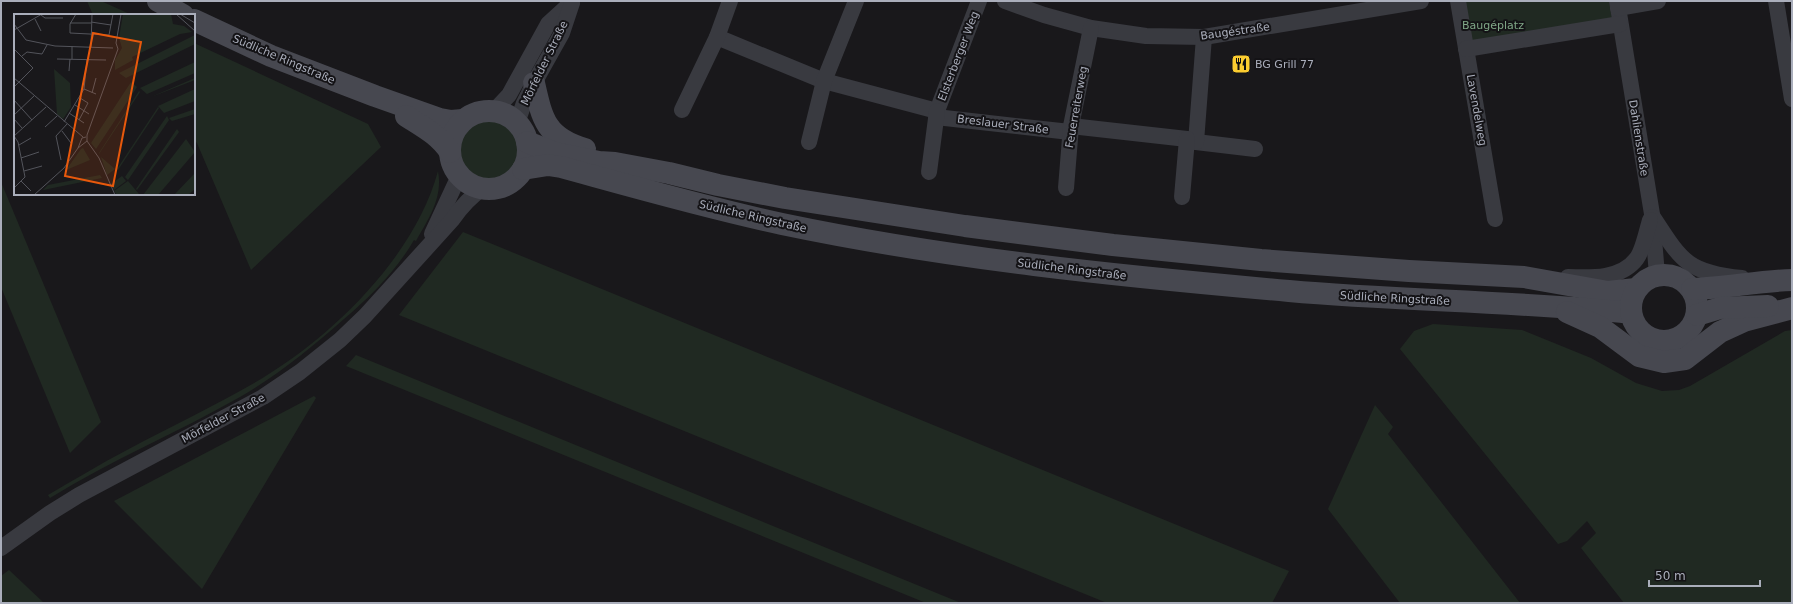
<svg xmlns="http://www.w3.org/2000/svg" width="1793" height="604" viewBox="0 0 1793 604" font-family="'DejaVu Sans',sans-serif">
<rect width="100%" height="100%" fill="#19181b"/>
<g fill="#202922">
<polygon points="87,1 101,1 132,15 93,15"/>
<polygon points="1465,1 1609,1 1614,29 1473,52"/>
<polygon points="194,43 368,124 381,147 251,270 197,143 194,140"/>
<circle cx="489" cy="150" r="31"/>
<path d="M438,171C443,198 429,218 416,241L414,240C396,271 371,296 344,319C311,348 278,375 240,397C177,433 111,460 50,498L48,495C74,480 100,464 127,450C171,426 217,405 261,379C334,335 415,256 438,171Z"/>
<polygon points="1,182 101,422 70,453 1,287"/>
<polygon points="463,232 1289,571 1272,603 1107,603 399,315"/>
<polygon points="1433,324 1522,330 1591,358 1636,383 1662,391 1679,390 1690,386 1785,331 1792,330 1792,603 1624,603 1581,548 1596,533 1587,521 1567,541 1558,544 1400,349 1414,331"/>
<polygon points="356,355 961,603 926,603 346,366"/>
<polygon points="314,396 316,398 202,589 114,501"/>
<polygon points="1375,405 1393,427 1388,434 1520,603 1400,603 1328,509"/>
<polygon points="9,570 44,603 1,603 1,576"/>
</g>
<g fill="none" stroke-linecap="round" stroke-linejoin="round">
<g stroke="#393a40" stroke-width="16">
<polyline points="1005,1 1044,15 1091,28 1146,36 1204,37 1421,1"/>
<polyline points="1458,1 1495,219"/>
<polyline points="1617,1 1652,214 1657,275"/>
<polyline points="1776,1 1792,99"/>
<polyline points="1618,8 1658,1"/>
<polyline points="717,37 824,81 937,111 979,1"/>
<polyline points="1466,49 1620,24"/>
<polyline points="682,110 717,37 730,1"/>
<polyline points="494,111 509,95 548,24 572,2"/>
<polyline points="936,117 1070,132"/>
<polyline points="517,123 524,103 534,83 562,33 572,3"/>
<polyline points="1071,126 1187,139 1196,142 1255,149"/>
<polyline points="809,142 824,81 856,1"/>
<polyline points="1196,142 1204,37"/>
<polyline points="929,172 937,111"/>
<polyline points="1066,188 1071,126 1091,28"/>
<polyline points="1182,197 1187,139"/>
<path d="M1653,217C1681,260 1687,273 1742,278"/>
<polyline points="432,234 459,176"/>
<path d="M1568,277C1592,278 1622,279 1637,258C1643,250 1647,230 1650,220"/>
<path d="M1,548L50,513L79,495L263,397L300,372L340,340L365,316L452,220C461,207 470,197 483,188"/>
</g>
<g stroke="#474850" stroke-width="22">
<polyline points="158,1 183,15"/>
<polyline points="194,20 271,56 375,96 440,119 451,121 463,120"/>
<path d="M534,83C542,119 546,138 585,149"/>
<circle cx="489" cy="150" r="39"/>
<path d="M406,116C423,127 439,135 450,152"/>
<polyline points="527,142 555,153 599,162 615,163 669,173 718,185 785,198 965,226 1113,245 1261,260 1409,271 1524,277 1608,292 1636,289"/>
<path d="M523,169L548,165L561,167C634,187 707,208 782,224C949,259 1119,276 1289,291C1403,301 1517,301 1631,313"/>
<circle cx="1664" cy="308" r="33"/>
<path d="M1692,289C1726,288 1758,281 1792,280"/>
<polyline points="1567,312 1600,327 1639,356 1664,362 1685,359 1720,332 1744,321 1792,308"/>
<polyline points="1697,315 1720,308 1768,306"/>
</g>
</g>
<defs>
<g id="restaurant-square" transform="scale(1)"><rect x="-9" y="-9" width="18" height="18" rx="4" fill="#fccd30" stroke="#141316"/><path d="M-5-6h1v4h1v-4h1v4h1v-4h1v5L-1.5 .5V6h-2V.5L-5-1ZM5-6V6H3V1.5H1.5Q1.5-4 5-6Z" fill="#111"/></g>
</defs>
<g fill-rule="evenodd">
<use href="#restaurant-square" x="1241" y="64"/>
</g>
<g text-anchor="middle" stroke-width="4" stroke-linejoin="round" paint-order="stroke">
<g font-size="11" fill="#80a787" stroke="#141316">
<text x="1493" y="29">Baugéplatz</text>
</g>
<g font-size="11" fill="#aaaebb" stroke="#141316">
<text transform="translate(1235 31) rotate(-8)" y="4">Baugéstraße</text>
<text transform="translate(958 56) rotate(-69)" y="4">Elsterberger Weg</text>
<text transform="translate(284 59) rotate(23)" y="4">Südliche Ringstraße</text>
<text transform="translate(544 63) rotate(-64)" y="4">Mörfelder Straße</text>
<text transform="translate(1076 107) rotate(-80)" y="4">Feuerreiterweg</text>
<text transform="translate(1477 110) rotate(80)" y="4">Lavendelweg</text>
<text transform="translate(1003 124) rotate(7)" y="4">Breslauer Straße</text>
<text transform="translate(1639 138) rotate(81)" y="4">Dahlienstraße</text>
<text transform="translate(753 216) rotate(13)" y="4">Südliche Ringstraße</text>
<text transform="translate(1072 269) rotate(7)" y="4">Südliche Ringstraße</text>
<text transform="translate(1395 298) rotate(3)" y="4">Südliche Ringstraße</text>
<text transform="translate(223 418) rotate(-28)" y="4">Mörfelder Straße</text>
</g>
<g font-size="11" fill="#aaaebb" stroke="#141316" text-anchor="start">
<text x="1255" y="68">BG Grill 77</text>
</g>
</g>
<g transform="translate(14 14)">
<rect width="181" height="181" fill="#19181b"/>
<path d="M109,0H157L159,10L170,12L178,18L166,20L118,43L119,46L101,56V46L108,34L105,24ZM181,21V30L112,64L105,59ZM181,48V59L133,80L126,74ZM40,55L56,69L57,93L49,105L43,100ZM181,64V66L137,83ZM117,68L123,73L82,135L77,129ZM181,75V87L150,99L144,92ZM125,77L126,78L85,140V139ZM144,93L145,94L104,156L103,155ZM181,95V100L158,107L155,104ZM153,102L155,106L114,166L111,163ZM163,115L165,118L123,176L122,175ZM172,125L181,138L144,181H129ZM69,134L76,146L52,156L67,135ZM87,143L101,155L93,161ZM181,159V175L174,181H160ZM86,161L88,164L29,176L34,171ZM108,162L112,167L100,176L97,170ZM114,167L125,180L103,181L100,177Z" fill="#202922"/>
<path fill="none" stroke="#53545b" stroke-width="1" d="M62,0L56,10V19L95,21L99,0M162,0L181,17M166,0L181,9M27,1L31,4H49M21,5L27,17M77,8L97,11M56,9H77M0,10L12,26L41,32L99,34M0,16L28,0M77,33L78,0M0,35L19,54L0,73M8,42L13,38L28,40L33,31M43,45L92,46M58,45V32M55,57L56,45M0,64L69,123M70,75L82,80M78,79L82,64M0,86L18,106M61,91L75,100M55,99L70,109M0,101L20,82M0,105L8,114M65,106L74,89L66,84M50,108L70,75L73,46M31,113L43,102M48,117L57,129M0,122L4,128L11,163L0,174M0,122L32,93M73,127L85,144L101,181M5,131L17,124M64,134L73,127V121L104,35L102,29L107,0M7,144L25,138M47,146L42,122L53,110M10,157L28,152M7,167L17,177M20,181L50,154L64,134L68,124L72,123"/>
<path fill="#e8590c" fill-opacity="0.15" stroke="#e8590c" stroke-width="2" d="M79,19L127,28L99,172L51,162Z"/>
<rect width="181" height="181" fill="none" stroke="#aaaebb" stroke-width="2"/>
</g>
<rect width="1793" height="604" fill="none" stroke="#aaaebb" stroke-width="4"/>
<path d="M1649 580v6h111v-6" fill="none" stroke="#aaaebb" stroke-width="2"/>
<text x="1655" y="580" font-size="12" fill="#aaaebb" stroke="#141316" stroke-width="3" paint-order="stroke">50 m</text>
</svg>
